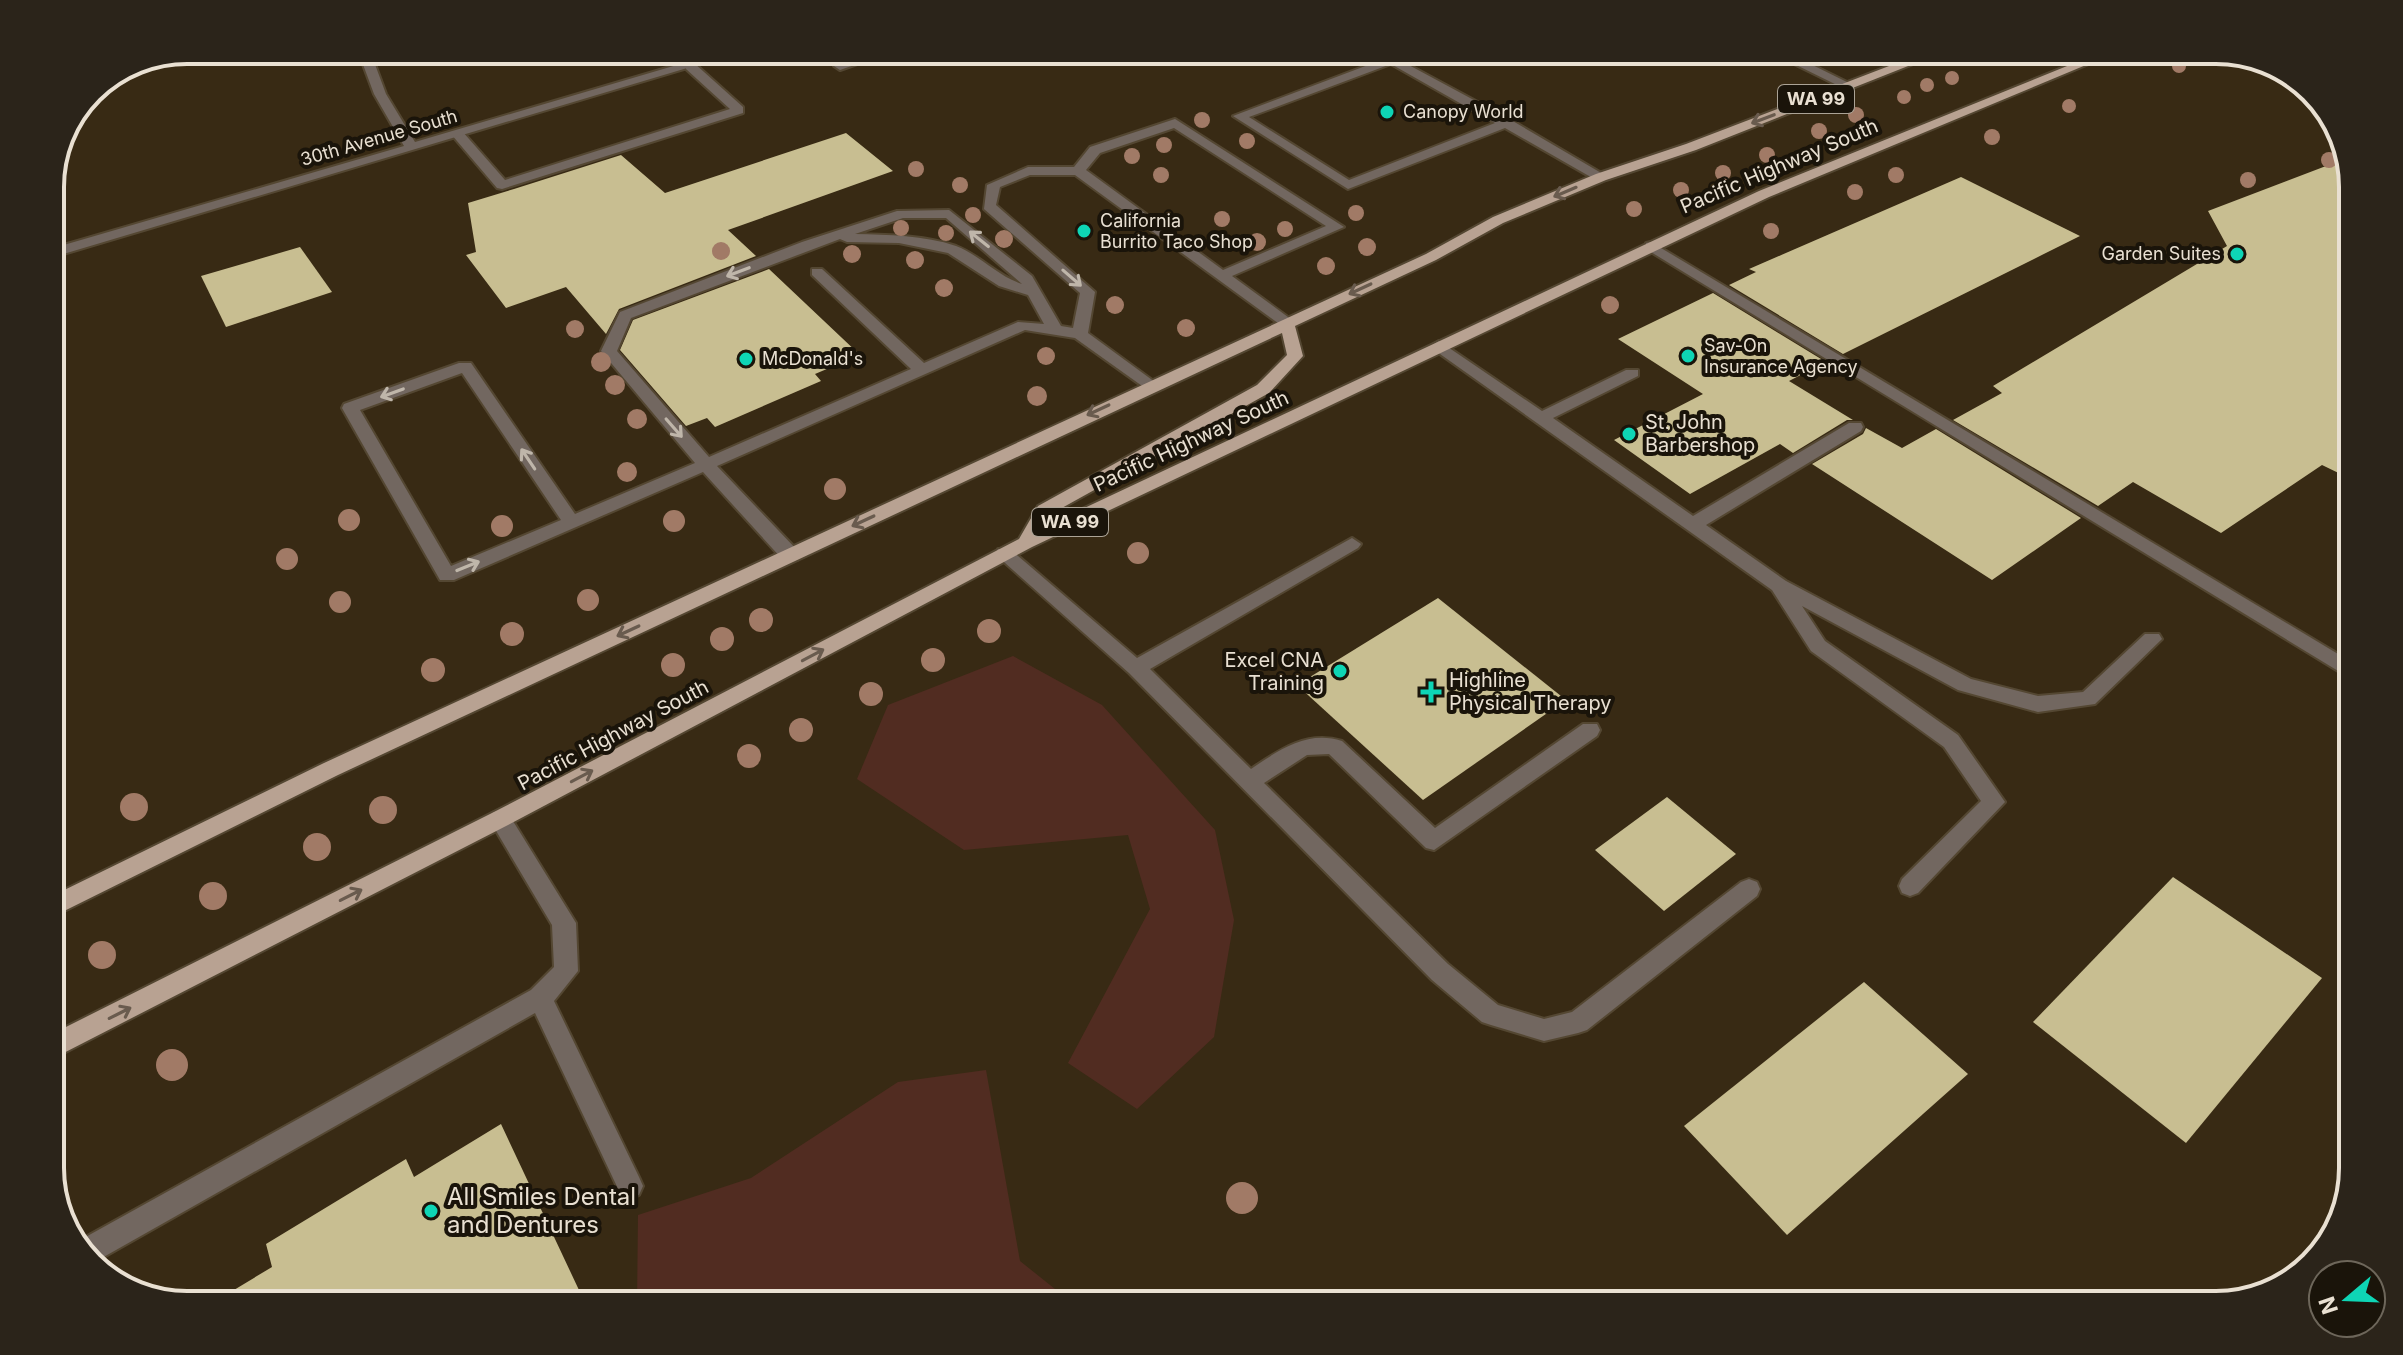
<svg xmlns="http://www.w3.org/2000/svg" width="2403" height="1355" viewBox="0 0 2403 1355" font-family="Inter,sans-serif">
<rect width="100%" height="100%" fill="#382a14"/>
<g fill="#512c21">
<polygon points="1013,656 1102,705 1215,830 1234,920 1214,1037 1137,1109 1068,1063 1150,909 1128,835 964,850 857,779 888,705"/>
<polygon points="986,1070 1020,1261 1075,1305 637,1305 638,1215 751,1178 898,1082"/>
</g>
<g fill="#c8be91">
<polygon points="846,133 893,171 728,230 756,256 619,309 606,334 566,287 506,308 466,255 476,252 468,203 514,189 621,155 665,193"/>
<polygon points="2347,158 2353,178 2353,480 2322,465 2221,533 2133,482 2098,506 1953,420 2002,393 1993,386 2227,246 2208,211"/>
<polygon points="1961,177 2080,236 1843,354 1729,285 1756,272 1749,269"/>
<polygon points="300,247 332,292 226,327 201,276"/>
<polygon points="769,269 860,355 815,374 821,381 715,427 707,418 686,426 620,350 633,320"/>
<polygon points="1713,293 1826,362 1789,381 1853,420 1847,420 1793,453 1780,444 1690,494 1614,440 1703,394 1618,339"/>
<polygon points="1866,428 1902,448 1936,429 2081,518 1992,580 1812,464 1863,434"/>
<polygon points="1438,598 1566,700 1423,800 1297,685"/>
<polygon points="1667,797 1736,854 1664,911 1595,850"/>
<polygon points="2173,877 2322,978 2186,1143 2033,1022"/>
<polygon points="1864,982 1968,1074 1787,1235 1684,1126"/>
<polygon points="501,1124 586,1305 209,1305 272,1267 266,1244 406,1159 414,1177"/>
</g>
<g fill="none" stroke-linecap="round" stroke-linejoin="round">
<g stroke="#544732" stroke-width="4">
<g id="lane">
<polygon points="1770,52 1786,52 1855,86 1845,89"/>
<path d="M1392,56L1511,120L1608,177L1596,180L1505,128L1348,189L1233,116ZM1391,64L1495,123L1349,180L1249,117Z"/>
<polygon points="859,57 877,57 840,70 834,66"/>
<polygon points="686,63 694,63 743,107 743,113 502,189 497,188 451,134 462,131 505,180 730,109 686,69"/>
<path d="M1175,119L1344,227L1232,276L1292,320V326H1282L1075,175H1030L1000,187L996,205L1095,292L1088,333L1159,385L1157,388H1145L1075,338L1025,330L717,466L797,550L799,555L797,560H783L703,472L454,580H440L342,408L344,404L459,363H471L575,514L695,463L601,351L620,312L802,242L897,211L949,210L1032,276L1061,326L1073,328L1080,293L984,209L987,185L1028,167H1074L1090,147ZM1174,128L1326,226L1223,270L1086,170L1100,153ZM903,218H946L1022,284C997,276 980,255 956,246C924,235 888,235 855,234ZM840,239L847,242L899,243L948,253L999,286L1028,295L1044,324L1018,322L924,363L822,269H812V275L911,369L709,457L617,351L631,318ZM462,373L561,520L451,566L360,410Z"/>
<polygon points="1651,242 2353,663 2353,680 1646,249 1646,243"/>
<polygon points="1439,341 1542,411 1626,370 1638,370 1638,376 1553,418 1693,516 1849,423 1861,423 1863,427 1861,431 1706,525 1786,581 1971,679 2038,696 2083,692 2145,634 2159,634 2162,639 2095,704 2038,712 1958,690 1802,606 1825,641 1958,735 2005,802 1918,893 1910,896 1902,893 1899,886 1902,879 1981,801 1944,747 1811,651 1772,590 1433,349 1431,346"/>
<path d="M1352,538L1361,544L1358,548L1150,669L1251,769C1279,750 1307,730 1342,741L1435,828L1583,724H1597L1600,730L1597,736L1434,850L1426,848L1329,754L1307,755L1264,783L1448,964L1498,1005L1544,1019L1572,1012L1741,882L1749,879L1757,882L1760,889L1757,896L1587,1030L1578,1033L1544,1041L1491,1025L1482,1022L1432,980L1129,673L995,554L998,549H1010L1137,658Z"/>
<polygon points="500,810 508,813 576,923 578,971 554,1001 639,1177 643,1186 639,1195 630,1199 621,1195 535,1013 93,1263 73,1244 531,990 554,967 552,925 489,819 492,813"/>
</g>
</g>
<g stroke="#544732" stroke-width="4">
<polygon id="street" points="704,57 724,57 50,258 50,249 404,146 374,94 361,59 373,59 386,94 415,142"/>
</g>
<g stroke="#544732" stroke-width="4">
<polygon id="primary" points="2122,50 1769,197 1032,547 508,825 50,1060 50,1035 492,813 1019,539 1038,506 1257,385 1287,355 1282,333 338,775 50,918 50,897 324,763 1426,254 1493,217 1596,174 1686,144 1928,51 1946,51 1696,150 1606,180 1503,223 1436,260 1295,326 1303,356 1269,393 1051,514 1044,527 1759,191 2104,51"/>
</g>
<use href="#lane" fill="#726760" fill-rule="evenodd"/>
<use href="#street" fill="#726760" fill-rule="evenodd"/>
<use href="#primary" fill="#b8a292" fill-rule="evenodd"/>
</g>
<g fill="#a17a66">
<circle cx="2179" cy="66" r="7"/>
<circle cx="1952" cy="78" r="7"/>
<circle cx="1927" cy="85" r="7"/>
<circle cx="1904" cy="97" r="7"/>
<circle cx="2069" cy="106" r="7"/>
<circle cx="1856" cy="115" r="8"/>
<circle cx="1202" cy="120" r="8"/>
<circle cx="1819" cy="131" r="8"/>
<circle cx="1992" cy="137" r="8"/>
<circle cx="1247" cy="141" r="8"/>
<circle cx="1164" cy="145" r="8"/>
<circle cx="1767" cy="155" r="8"/>
<circle cx="1132" cy="156" r="8"/>
<circle cx="2329" cy="160" r="8"/>
<circle cx="916" cy="169" r="8"/>
<circle cx="1723" cy="173" r="8"/>
<circle cx="1161" cy="175" r="8"/>
<circle cx="1896" cy="175" r="8"/>
<circle cx="2248" cy="180" r="8"/>
<circle cx="960" cy="185" r="8"/>
<circle cx="1681" cy="190" r="8"/>
<circle cx="1855" cy="192" r="8"/>
<circle cx="1634" cy="209" r="8"/>
<circle cx="1356" cy="213" r="8"/>
<circle cx="973" cy="215" r="8"/>
<circle cx="1222" cy="219" r="8"/>
<circle cx="901" cy="228" r="8"/>
<circle cx="1285" cy="229" r="8"/>
<circle cx="1771" cy="231" r="8"/>
<circle cx="946" cy="233" r="8"/>
<circle cx="1004" cy="239" r="9"/>
<circle cx="1257" cy="242" r="9"/>
<circle cx="1367" cy="247" r="9"/>
<circle cx="721" cy="251" r="9"/>
<circle cx="852" cy="254" r="9"/>
<circle cx="915" cy="260" r="9"/>
<circle cx="1326" cy="266" r="9"/>
<circle cx="944" cy="288" r="9"/>
<circle cx="1115" cy="305" r="9"/>
<circle cx="1610" cy="305" r="9"/>
<circle cx="1186" cy="328" r="9"/>
<circle cx="575" cy="329" r="9"/>
<circle cx="1046" cy="356" r="9"/>
<circle cx="601" cy="362" r="10"/>
<circle cx="615" cy="385" r="10"/>
<circle cx="1037" cy="396" r="10"/>
<circle cx="637" cy="419" r="10"/>
<circle cx="627" cy="472" r="10"/>
<circle cx="835" cy="489" r="11"/>
<circle cx="349" cy="520" r="11"/>
<circle cx="674" cy="521" r="11"/>
<circle cx="502" cy="526" r="11"/>
<circle cx="1138" cy="553" r="11"/>
<circle cx="287" cy="559" r="11"/>
<circle cx="588" cy="600" r="11"/>
<circle cx="340" cy="602" r="11"/>
<circle cx="761" cy="620" r="12"/>
<circle cx="989" cy="631" r="12"/>
<circle cx="512" cy="634" r="12"/>
<circle cx="722" cy="639" r="12"/>
<circle cx="933" cy="660" r="12"/>
<circle cx="673" cy="665" r="12"/>
<circle cx="433" cy="670" r="12"/>
<circle cx="871" cy="694" r="12"/>
<circle cx="801" cy="730" r="12"/>
<circle cx="749" cy="756" r="12"/>
<circle cx="134" cy="807" r="14"/>
<circle cx="383" cy="810" r="14"/>
<circle cx="317" cy="847" r="14"/>
<circle cx="213" cy="896" r="14"/>
<circle cx="102" cy="955" r="14"/>
<circle cx="172" cy="1065" r="16"/>
<circle cx="1242" cy="1198" r="16"/>
</g>
<defs><path id="oneway-shaft" d="M-6 0H5M1.5-3L5.5 0L1.5 3" fill="none" stroke-width="1.6" stroke-linecap="round" stroke-linejoin="round" transform="scale(2)"/></defs>
<g stroke="#695b4e">
<use href="#oneway-shaft" transform="translate(1763 119) rotate(159)"/>
<use href="#oneway-shaft" transform="translate(1565 192) rotate(157)"/>
<use href="#oneway-shaft" transform="translate(1360 289) rotate(155)"/>
<use href="#oneway-shaft" transform="translate(1098 410) rotate(155)"/>
<use href="#oneway-shaft" transform="translate(863 521) rotate(155)"/>
<use href="#oneway-shaft" transform="translate(628 631) rotate(155)"/>
<use href="#oneway-shaft" transform="translate(813 655) rotate(-28)"/>
<use href="#oneway-shaft" transform="translate(582 776) rotate(-28)"/>
<use href="#oneway-shaft" transform="translate(351 895) rotate(-27)"/>
<use href="#oneway-shaft" transform="translate(120 1013) rotate(-27)"/>
</g>
<g stroke="#bfb6aa">
<use href="#oneway-shaft" transform="translate(979 239) rotate(-141)"/>
<use href="#oneway-shaft" transform="translate(738 272) rotate(159)"/>
<use href="#oneway-shaft" transform="translate(1072 278) rotate(41)"/>
<use href="#oneway-shaft" transform="translate(392 393) rotate(160)"/>
<use href="#oneway-shaft" transform="translate(674 428) rotate(49)"/>
<use href="#oneway-shaft" transform="translate(528 459) rotate(-124)"/>
<use href="#oneway-shaft" transform="translate(468 566) rotate(-22)"/>
</g>
<g fill="#0ed5b5" stroke="#1a140a" stroke-width="3">
<circle cx="1387" cy="112" r="8"/>
<circle cx="1084" cy="231" r="8"/>
<circle cx="2237" cy="254" r="8"/>
<circle cx="1688" cy="356" r="8"/>
<circle cx="746" cy="359" r="8"/>
<circle cx="1629" cy="434" r="8"/>
<circle cx="1340" cy="671" r="8"/>
<path d="M1427 680h8v8h8v8h-8v8h-8v-8h-8v-8h8z"/>
<circle cx="431" cy="1211" r="8"/>
</g>
<g text-anchor="middle" stroke-width="8" stroke-linejoin="round" paint-order="stroke">
<g fill="#1a140a" stroke="#aba396" stroke-width="2">
<rect x="1778" y="85" width="76" height="28" rx="6"/>
<rect x="1032" y="508" width="76" height="28" rx="6"/>
</g>
<g font-size="18" font-weight="bold" fill="#e9e0d2">
<text x="1816" y="105">WA 99</text>
<text x="1070" y="528">WA 99</text>
</g>
<g font-size="18" fill="#e9e0d2" stroke="#1a140a" text-anchor="start">
<text x="1403" y="118">Canopy World</text>
<text x="1100" y="227">California<tspan x="1100" dy="21">Burrito Taco Shop</tspan></text>
<text x="2221" y="260" text-anchor="end">Garden Suites</text>
<text x="1704" y="352">Sav-On<tspan x="1704" dy="21">Insurance Agency</tspan></text>
<text x="762" y="365">McDonald's</text>
</g>
<g font-size="18" fill="#e9e0d2" stroke="#1a140a">
<text transform="translate(379 138) rotate(-16)" y="6">30th Avenue South</text>
</g>
<g font-size="20" fill="#e9e0d2" stroke="#1a140a">
<text transform="translate(1779 166) rotate(-23)" y="7">Pacific Highway South</text>
<text transform="translate(1191 441) rotate(-25)" y="7">Pacific Highway South</text>
<text transform="translate(613 735) rotate(-28)" y="7">Pacific Highway South</text>
</g>
<g font-size="20" fill="#e9e0d2" stroke="#1a140a" text-anchor="start">
<text x="1645" y="429">St. John<tspan x="1645" dy="23">Barbershop</tspan></text>
<text x="1324" y="667" text-anchor="end">Excel CNA<tspan x="1324" dy="23">Training</tspan></text>
<text x="1449" y="687">Highline<tspan x="1449" dy="23">Physical Therapy</tspan></text>
</g>
<g font-size="24" fill="#e9e0d2" stroke="#1a140a" text-anchor="start">
<text x="447" y="1205">All Smiles Dental<tspan x="447" dy="28">and Dentures</tspan></text>
</g>
</g>
<path d="M0 0H2403V1355H0ZM187 64H2216A123 123 0 0 1 2339 187V1168A123 123 0 0 1 2216 1291H187A123 123 0 0 1 64 1168V187A123 123 0 0 1 187 64Z" fill="#2b241a" fill-rule="evenodd"/>
<path fill="none" stroke="#e9e0d2" stroke-width="4" d="M187 64H2216A123 123 0 0 1 2339 187V1168A123 123 0 0 1 2216 1291H187A123 123 0 0 1 64 1168V187A123 123 0 0 1 187 64Z"/>
<g transform="translate(2347 1299) rotate(251)"><circle r="38" fill="#1a140a" stroke="#6d665a" stroke-width="2"/>
<path d="M0-6L14 30L0 20L-14 30Z" fill="#0ed5b5"/>
<text y="-12" font-size="22" font-weight="bold" text-anchor="middle" fill="#e9e0d2">N</text>
</g>
</svg>
